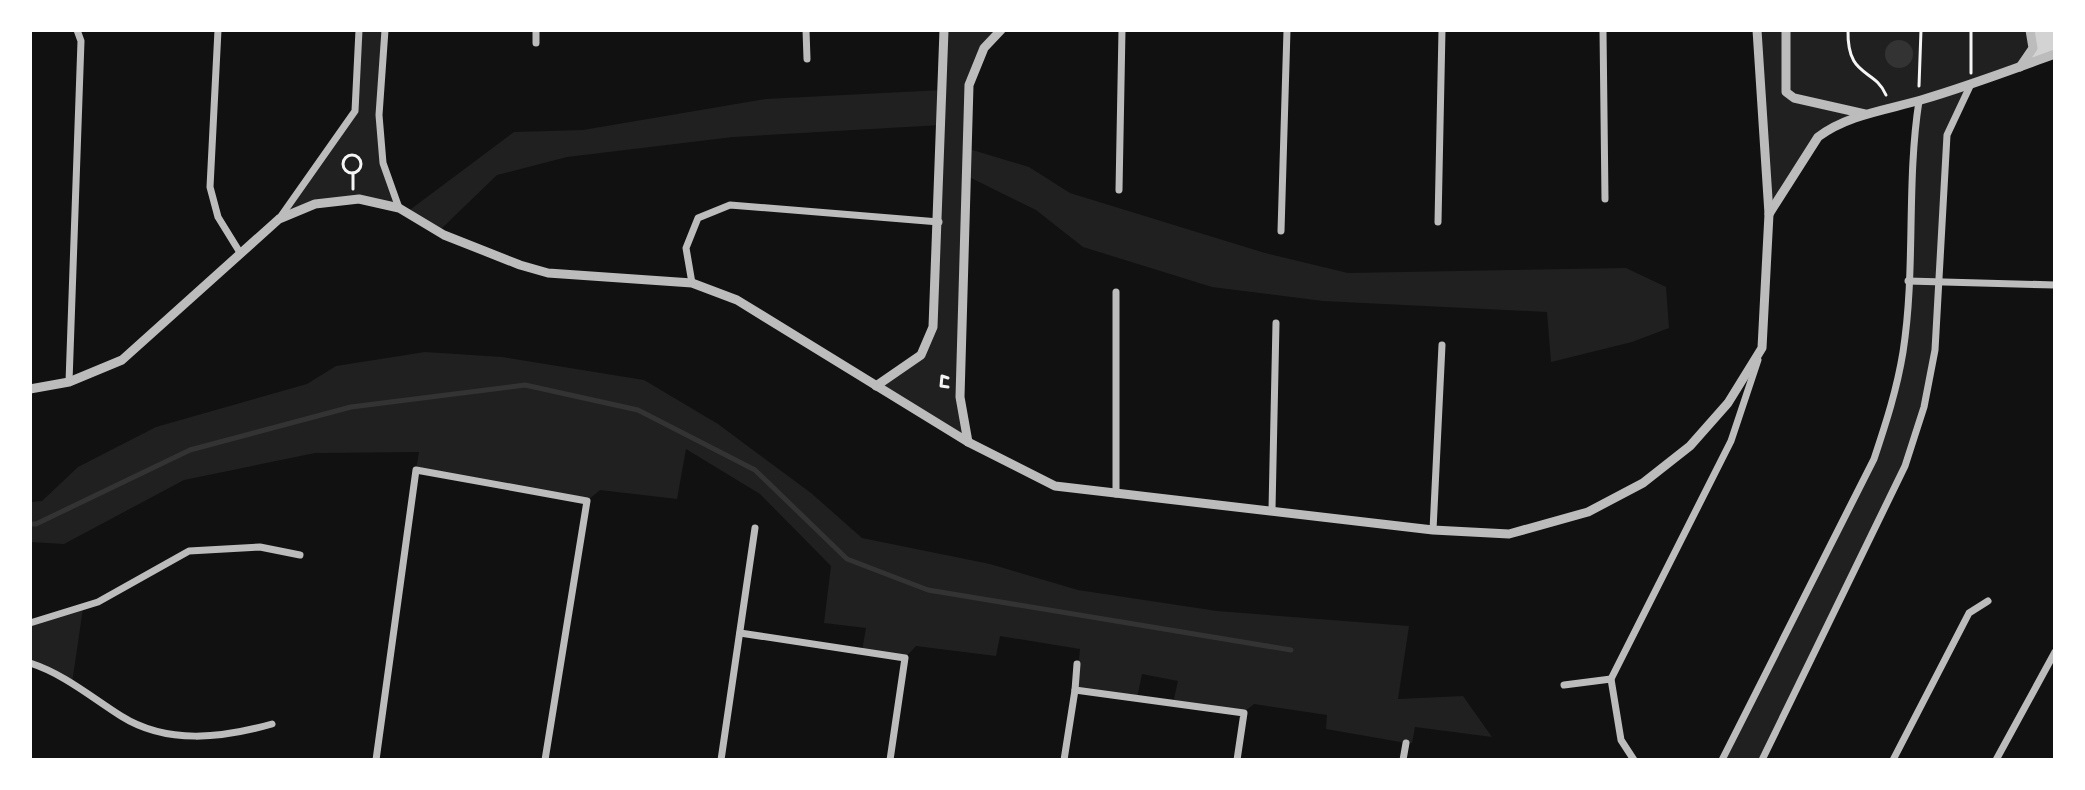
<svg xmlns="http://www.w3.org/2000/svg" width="2085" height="790" viewBox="0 0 2085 790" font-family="'Libre Baskerville',serif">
<rect width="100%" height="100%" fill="#111"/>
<g fill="#202020">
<path d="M358,30H385L379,115L383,163L399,208C348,196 327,199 279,219L355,111Z"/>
<path d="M944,30H1001C968,65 968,102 966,148L1029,167L1070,193L1265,253L1348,273L1626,268L1666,287L1669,328L1632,342L1551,362L1547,312L1323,301L1212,287L1083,247L1036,210L965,175L960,397L968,442L876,386L921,355L933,327L941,125L733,137L567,157L497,175L439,231L407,212L514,132L583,130L766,99L942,90Z"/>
<polygon points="1757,30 2027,30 2033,38 2020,67 1971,85 1947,135 1935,350 1924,407 1905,466 1762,760 1722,760 1874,459 1903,350 1919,102 1826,131 1769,214"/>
<polygon points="425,352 502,357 644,380 718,424 811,493 862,538 990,564 1078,590 1217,611 1409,626 1398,699 1463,696 1492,737 1415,727 1412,743 1406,743 1326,729 1327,715 1254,704 1244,712 1173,703 1178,681 1142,674 1137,698 1076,689 1080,649 1000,636 996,656 916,646 905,658 862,651 866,628 824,623 831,566 760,494 686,449 677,499 600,490 587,501 416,470 419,452 315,453 184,480 64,544 30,542 30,502 42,501 78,467 156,427 307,384 336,366"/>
<polygon points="83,608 72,683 30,663 30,623"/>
</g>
<circle fill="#333" cx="1899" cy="54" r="14"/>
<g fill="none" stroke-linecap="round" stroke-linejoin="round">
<polyline stroke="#333" stroke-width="5" points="30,524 36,524 190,450 351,407 525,385 638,410 755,470 847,559 928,590 1291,650"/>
</g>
<polygon fill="#d3d3d3" points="2032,30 2054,30 2054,53 2026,62"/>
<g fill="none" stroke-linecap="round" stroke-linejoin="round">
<g stroke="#f5f5f5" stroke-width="3">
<path d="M1848,30C1847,79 1874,67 1886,95"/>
<polyline points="1971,30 1971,73"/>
<polyline points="1919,86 1921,30"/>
<circle cx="352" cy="164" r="9"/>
<polyline points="353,189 353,173"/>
<polyline points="948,378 942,376 941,386 948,387"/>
</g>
<g stroke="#bcbcbc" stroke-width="7">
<polyline points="218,30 210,187 218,217 239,251"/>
<polyline points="385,30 379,115 383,163 399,208"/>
<polyline points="806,30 807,59"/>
<polyline points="1603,30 1605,199"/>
<polyline points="536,43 536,30"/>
<polyline points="1119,190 1122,30"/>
<polyline points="279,219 355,111 359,30"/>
<polyline points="1438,222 1442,30"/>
<polyline points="1281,231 1287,30"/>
<polyline points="1908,281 2055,285"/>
<polyline points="692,283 686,248 698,218 730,205 939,222"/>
<polyline points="69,382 81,41 77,30"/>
<polyline points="1116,494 1116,292"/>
<polyline points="1272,509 1276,323"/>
<polyline points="1433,530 1442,345"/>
<polyline points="30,623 98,602 189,551 260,547 300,555"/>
<polyline points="740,633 905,658 890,760"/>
<path d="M30,663C64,674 91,697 121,716C167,745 223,738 272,724"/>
<polyline points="1077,664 1075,690 1244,713 1237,760"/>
<polyline points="1564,685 1611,679"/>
<polyline points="376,760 416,470 587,501 545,760"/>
<polyline points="721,760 755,528"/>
<polyline points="1064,760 1075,690"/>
<polyline points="1403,760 1406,743"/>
<polyline points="1634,760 1621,740 1611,679 1731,441 1758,360"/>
<path d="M1722,760L1874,459C1886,423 1897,389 1903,352C1916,269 1906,184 1919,101"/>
<polyline points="1762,760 1905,466 1924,407 1935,350 1947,135 1971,84"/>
<polyline points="1893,760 1969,613 1988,601"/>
<polyline points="1996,760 2055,652"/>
</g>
<g stroke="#bcbcbc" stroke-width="9">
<polyline points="1786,30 1786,92 1794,98 1865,114"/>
<polyline points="2020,67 2033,48 2030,30"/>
<path d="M1769,214L1818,137C1847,115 1886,110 1921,100C1966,87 2011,70 2055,54"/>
<polyline points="876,386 921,355 933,327 944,30"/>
<polyline points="30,389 69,382 122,360 279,219 315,204 359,199 399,208 444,235 520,265 548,273 692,283 737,300 968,442 1055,486 1433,530 1509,534 1588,512 1643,483 1690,446 1728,403 1762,348 1769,214 1757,30"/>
<polyline points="968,442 960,397 969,85 984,48 1001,30"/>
</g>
</g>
<rect width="2085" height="790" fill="none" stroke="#ffffff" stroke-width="64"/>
</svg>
